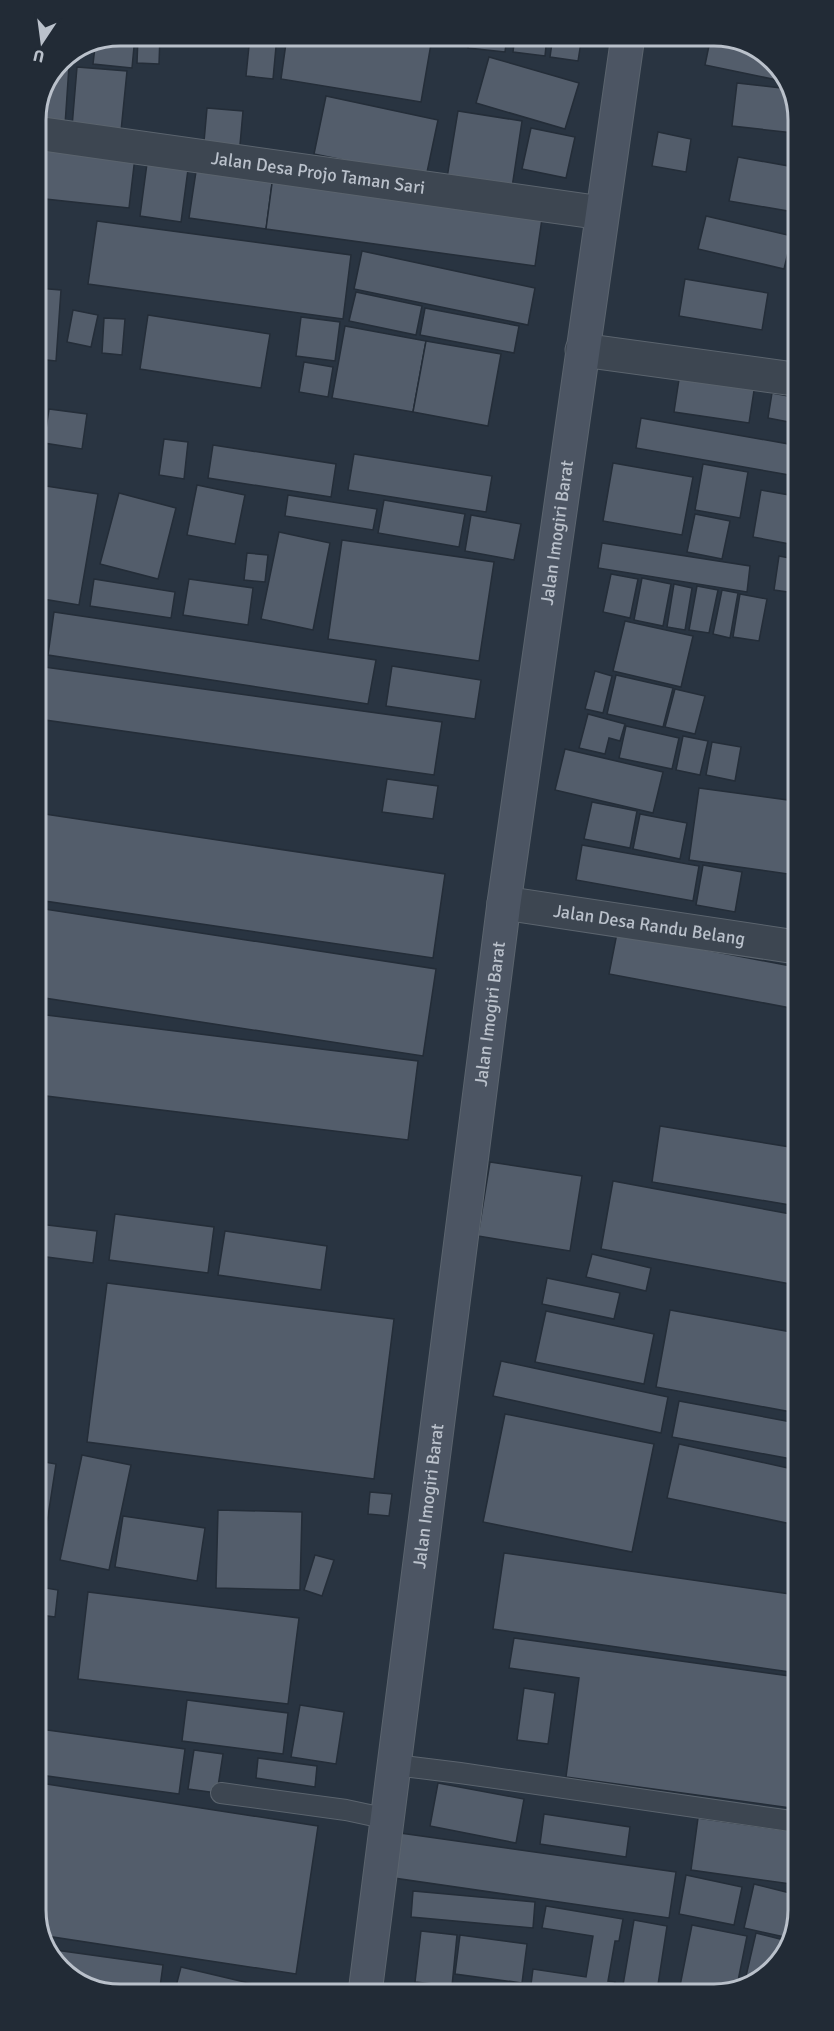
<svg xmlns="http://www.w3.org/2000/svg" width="834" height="2031" viewBox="0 0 834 2031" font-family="Signika,sans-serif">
<rect width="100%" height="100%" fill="#293441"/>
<g fill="#535d6b" stroke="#242d38" stroke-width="1.5">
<polygon points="121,36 135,36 132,68 93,64 95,47"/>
<polygon points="138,36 160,36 159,64 137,63"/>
<polygon points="250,36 277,36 273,79 246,76"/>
<polygon points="287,36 381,36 431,44 421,102 281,79"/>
<polygon points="470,36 507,36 505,52 468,48"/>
<polygon points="515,36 547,36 545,56 513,52"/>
<polygon points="553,36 582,36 578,61 550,57"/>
<polygon points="711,36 719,36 765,54 778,72 777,80 705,65"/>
<polygon points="489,57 579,83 565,129 476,103"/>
<polygon points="59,65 69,66 65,125 36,123 36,115"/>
<polygon points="77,67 127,71 121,131 72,127"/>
<polygon points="737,83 790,89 794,94 794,133 732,126"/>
<polygon points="326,96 438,120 426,177 314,154"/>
<polygon points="207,108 243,111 239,156 203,153"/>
<polygon points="458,111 522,121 511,194 446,184"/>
<polygon points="531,128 575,137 566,178 522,169"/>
<polygon points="658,132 691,139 686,172 652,166"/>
<polygon points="36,146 135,157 129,208 36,198"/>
<polygon points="148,156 189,162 181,222 140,216"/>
<polygon points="738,157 794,167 794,212 729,201"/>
<polygon points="197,165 273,176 266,229 189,218"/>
<polygon points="273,176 543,212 535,266 266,229"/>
<polygon points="706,216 792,236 784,269 698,249"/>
<polygon points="97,221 351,255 343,319 88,284"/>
<polygon points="362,251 535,288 528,325 354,289"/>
<polygon points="685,279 768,293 762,330 679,316"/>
<polygon points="37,288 61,290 56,361 37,359"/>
<polygon points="356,292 422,306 416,335 349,321"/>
<polygon points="425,308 519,326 514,353 420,335"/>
<polygon points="73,310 98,315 91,347 67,342"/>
<polygon points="148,315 270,334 261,388 140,369"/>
<polygon points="301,317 340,322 335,361 296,356"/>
<polygon points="104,318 125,319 122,355 102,353"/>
<polygon points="345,326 426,341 413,412 332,398"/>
<polygon points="426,341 501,354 488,426 413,412"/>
<polygon points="304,362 333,367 328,397 299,392"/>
<polygon points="680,373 755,384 749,423 674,412"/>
<polygon points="772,393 794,397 794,423 768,418"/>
<polygon points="49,409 87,414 82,449 44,443"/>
<polygon points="641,418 794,445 795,476 636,448"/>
<polygon points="164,439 188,442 184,479 159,475"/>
<polygon points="213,445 336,464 331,497 208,478"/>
<polygon points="354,454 492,476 486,512 348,490"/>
<polygon points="613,463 693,477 682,535 603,521"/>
<polygon points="703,464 748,472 740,518 695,510"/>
<polygon points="197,485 245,495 235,544 187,535"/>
<polygon points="46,486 98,494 79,605 37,598 37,537"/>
<polygon points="761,490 795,496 795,545 753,537"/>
<polygon points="119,493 176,508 158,579 100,564"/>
<polygon points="288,495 377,509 373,530 285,516"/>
<polygon points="384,500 465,514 459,547 378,533"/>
<polygon points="695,514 730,521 722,559 687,552"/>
<polygon points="471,515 521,524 514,560 465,551"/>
<polygon points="279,532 330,543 313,630 261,619"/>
<polygon points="342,540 494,562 479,661 328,639"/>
<polygon points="602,543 750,566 747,592 598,568"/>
<polygon points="247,553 268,555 265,582 244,580"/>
<polygon points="779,556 795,559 795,593 774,590"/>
<polygon points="611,574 638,579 630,618 603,612"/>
<polygon points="642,578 671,584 663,626 634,620"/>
<polygon points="94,579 175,592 171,618 90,606"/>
<polygon points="189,579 253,588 248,625 183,615"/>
<polygon points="674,584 692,588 685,630 667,627"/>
<polygon points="697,586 718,590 709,633 689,630"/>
<polygon points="722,590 738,593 730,638 713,634"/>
<polygon points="740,594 767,599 759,641 733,637"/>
<polygon points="54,612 376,660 368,704 48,655"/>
<polygon points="625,621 693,636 681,687 613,671"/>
<polygon points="37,666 442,722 434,775 38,719"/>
<polygon points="392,666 481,680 475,719 386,706"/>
<polygon points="595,671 612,676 603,713 585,709"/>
<polygon points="616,675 673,688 663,727 607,714"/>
<polygon points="675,689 705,696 695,734 665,727"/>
<polygon points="588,714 625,724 620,741 609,738 605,754 579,748"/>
<polygon points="626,726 679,738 672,769 619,758"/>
<polygon points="683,736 708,741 700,775 676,770"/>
<polygon points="712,742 741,747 735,781 706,775"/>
<polygon points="565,749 663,772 653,813 555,790"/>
<polygon points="387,779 438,786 433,819 382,812"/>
<polygon points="699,788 795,801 795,875 689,860"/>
<polygon points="592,802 637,811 630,848 584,839"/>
<polygon points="38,813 445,874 433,958 38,900"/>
<polygon points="640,814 687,823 680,859 633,849"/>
<polygon points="582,845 699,866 693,901 576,880"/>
<polygon points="703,865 742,872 735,912 696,905"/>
<polygon points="38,908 436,969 423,1056 38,997"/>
<polygon points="617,933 796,967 796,1009 609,974"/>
<polygon points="38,1014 418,1061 408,1140 38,1095"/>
<polygon points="660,1126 796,1148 796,1206 652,1182"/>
<polygon points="490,1162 582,1176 570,1251 478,1236"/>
<polygon points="613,1181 796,1215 796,1285 601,1249"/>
<polygon points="115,1214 214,1227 208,1273 109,1260"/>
<polygon points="39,1224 97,1231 93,1263 39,1256"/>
<polygon points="225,1231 327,1246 321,1290 218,1275"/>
<polygon points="592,1254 651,1268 646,1291 586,1277"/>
<polygon points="547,1278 620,1293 614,1319 542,1304"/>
<polygon points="107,1283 394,1319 374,1479 87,1442"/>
<polygon points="670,1310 797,1333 797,1413 656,1387"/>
<polygon points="546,1311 654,1334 644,1384 535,1362"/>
<polygon points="501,1361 668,1397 661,1433 493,1396"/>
<polygon points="679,1401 797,1423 797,1460 672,1437"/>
<polygon points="505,1414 654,1444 632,1552 483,1522"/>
<polygon points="679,1444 797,1470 796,1525 667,1498"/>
<polygon points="82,1455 131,1465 109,1570 60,1560"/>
<polygon points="39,1461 56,1464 41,1562 40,1561"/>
<polygon points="370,1492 392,1494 389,1516 368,1514"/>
<polygon points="218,1510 302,1512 300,1590 216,1588"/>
<polygon points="123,1516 205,1528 197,1581 115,1567"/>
<polygon points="504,1553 797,1595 797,1673 493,1629"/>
<polygon points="315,1555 334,1560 322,1596 304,1590"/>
<polygon points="40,1587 58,1590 55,1617 40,1615"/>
<polygon points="88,1592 299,1618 288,1704 78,1679"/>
<polygon points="514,1638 797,1677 798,1809 566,1777 579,1678 509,1668"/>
<polygon points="524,1688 555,1693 548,1744 517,1740"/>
<polygon points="187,1700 288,1713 283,1754 182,1741"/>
<polygon points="300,1705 344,1712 336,1764 291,1757"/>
<polygon points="40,1729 185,1749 179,1794 40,1775"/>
<polygon points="194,1750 223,1754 217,1793 188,1789"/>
<polygon points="258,1758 317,1766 315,1787 256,1778"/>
<polygon points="40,1783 318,1826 296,1974 40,1935"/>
<polygon points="438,1783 524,1799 516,1843 430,1826"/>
<polygon points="544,1814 630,1827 626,1857 540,1844"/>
<polygon points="698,1818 798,1832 798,1885 691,1870"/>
<polygon points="400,1833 676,1872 669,1918 394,1878"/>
<polygon points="686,1875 742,1887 734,1925 679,1914"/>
<polygon points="754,1884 798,1895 798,1911 789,1938 744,1928"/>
<polygon points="413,1891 535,1902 533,1928 411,1917"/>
<polygon points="546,1906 623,1919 619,1941 615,1941 608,1981 615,1982 613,1991 530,1992 533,1969 586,1977 593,1936 542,1928"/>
<polygon points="634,1920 667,1926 657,1991 622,1991"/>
<polygon points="692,1925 747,1936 736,1991 679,1991"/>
<polygon points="421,1931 457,1935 452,1986 415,1982"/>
<polygon points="756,1933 788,1941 781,1962 743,1989"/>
<polygon points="460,1935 527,1944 522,1983 455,1974"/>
<polygon points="48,1949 163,1965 159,1994 115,1995 69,1977"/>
<polygon points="181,1967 253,1984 251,1994 174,1994"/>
<polygon points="400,1985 479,1992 399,1993"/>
</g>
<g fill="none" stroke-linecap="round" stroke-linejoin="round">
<g stroke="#5b646e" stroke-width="22">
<g id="lane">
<polyline points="395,1765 460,1773 798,1822"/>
<polyline points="221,1793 346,1810 388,1819"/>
</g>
</g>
<g stroke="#5b646e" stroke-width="35">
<g id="street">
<path id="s1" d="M36,133L602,213"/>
<polyline points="582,350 794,379"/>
<path id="s2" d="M504,903L796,947"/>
</g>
</g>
<g stroke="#5b646e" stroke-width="35">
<g id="secondary">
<path id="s3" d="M365,1993L504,903L628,36"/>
</g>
</g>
<use href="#lane" stroke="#3d4651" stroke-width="20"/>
<use href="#street" stroke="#3d4651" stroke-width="33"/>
<use href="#secondary" stroke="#4c5563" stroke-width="33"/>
</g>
<g text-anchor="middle" stroke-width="5" stroke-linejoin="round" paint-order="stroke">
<g font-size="18" fill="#bac1cb" stroke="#222b36">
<text dy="6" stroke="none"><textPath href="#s1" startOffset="285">Jalan Desa Projo Taman Sari</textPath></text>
<text dy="6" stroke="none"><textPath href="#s3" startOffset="1473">Jalan Imogiri Barat</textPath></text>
<text dy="6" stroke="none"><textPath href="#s2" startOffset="147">Jalan Desa Randu Belang</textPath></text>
<text dy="6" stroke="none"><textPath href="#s3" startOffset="987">Jalan Imogiri Barat</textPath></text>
<text dy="6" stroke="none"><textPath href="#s3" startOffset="501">Jalan Imogiri Barat</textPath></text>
</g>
</g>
<path d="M0 0H834V2031H0ZM120 46H714A74 74 0 0 1 788 120V1910A74 74 0 0 1 714 1984H120A74 74 0 0 1 46 1910V120A74 74 0 0 1 120 46Z" fill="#222b36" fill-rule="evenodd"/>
<path fill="none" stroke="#bac1cb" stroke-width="3" d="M120 46H714A74 74 0 0 1 788 120V1910A74 74 0 0 1 714 1984H120A74 74 0 0 1 46 1910V120A74 74 0 0 1 120 46Z"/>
<g transform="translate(42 42) rotate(193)" stroke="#222b36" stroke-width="4.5" paint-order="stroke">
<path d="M0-4.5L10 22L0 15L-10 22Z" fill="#bac1cb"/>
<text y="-9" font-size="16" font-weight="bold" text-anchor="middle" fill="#bac1cb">U</text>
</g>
</svg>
